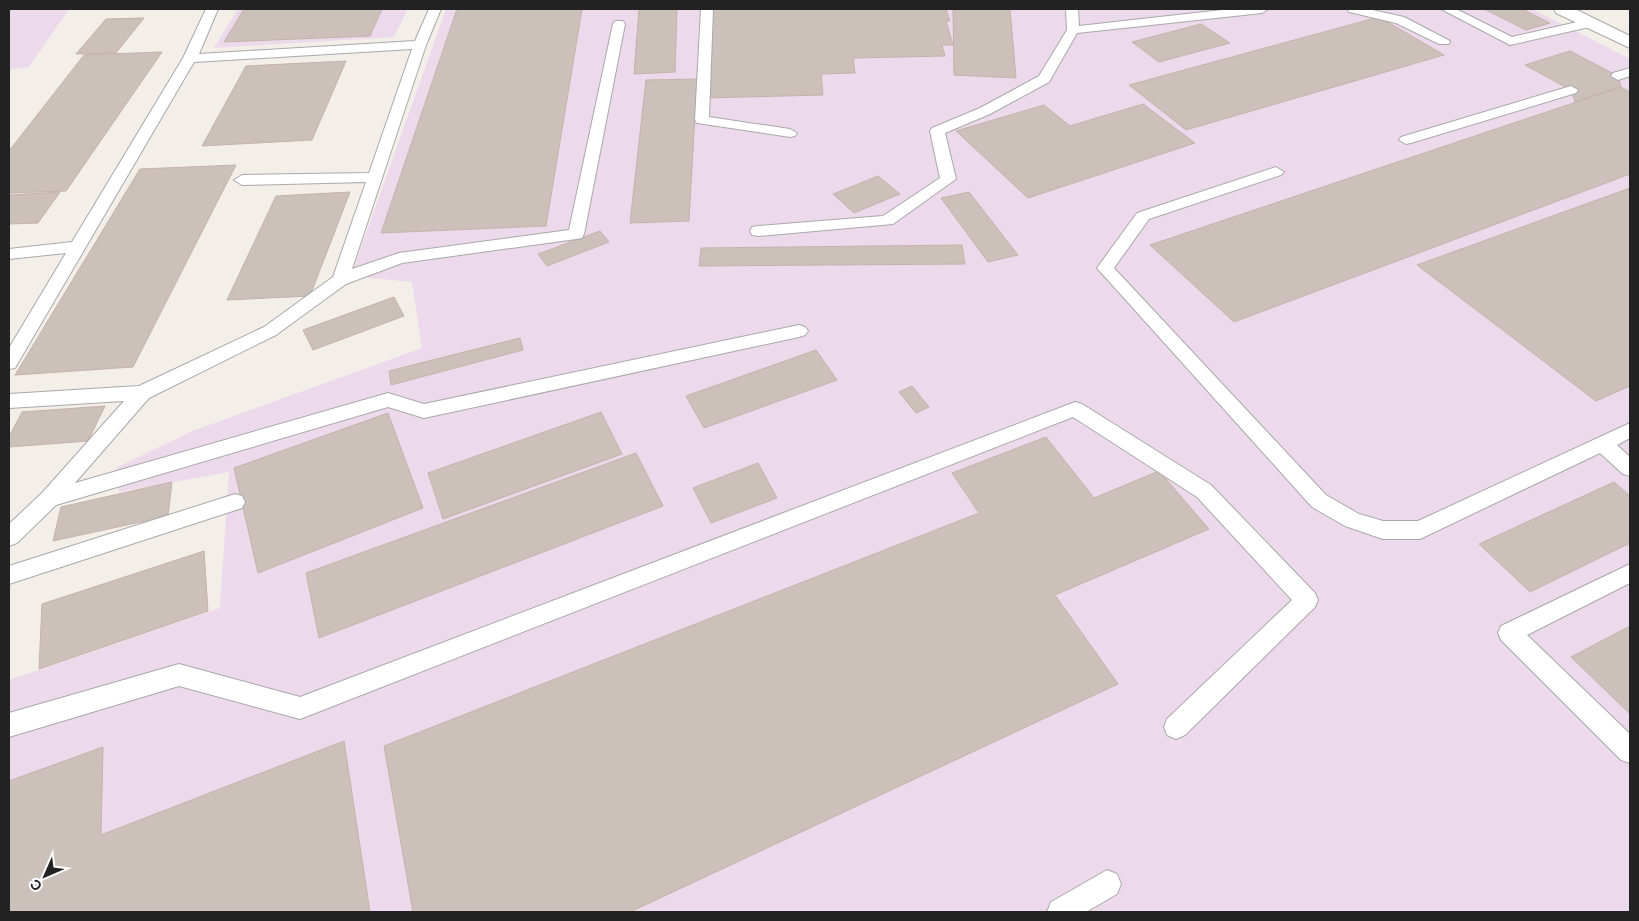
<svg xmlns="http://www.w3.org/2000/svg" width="1639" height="921" viewBox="0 0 1639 921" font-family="Helvetica,sans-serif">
<rect width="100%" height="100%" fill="#f3eee8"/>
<g fill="#ecd9eb">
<polygon points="9,9 69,9 29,67 9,70"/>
<polygon points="238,9 408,9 394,37 214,48"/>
<polygon points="446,9 1532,9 1630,59 1630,912 9,912 9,680 220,608 229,472 119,492 116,468 190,432 422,348 412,282 351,276"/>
</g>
<g fill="#cbc0ba" stroke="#c6b2a9">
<polygon points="244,9 382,9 370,36 224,42"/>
<polygon points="457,9 582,9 546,226 381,233"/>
<polygon points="639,9 677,9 675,72 634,74"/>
<polygon points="711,9 946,9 950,21 946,21 953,45 942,45 945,56 853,58 855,73 821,74 823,95 707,98"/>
<polygon points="953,9 1010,9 1016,78 954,75"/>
<polygon points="1484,9 1522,9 1550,23 1526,30"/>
<polygon points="1379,17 1444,55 1186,130 1129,85"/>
<polygon points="144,18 116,53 76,54 106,19"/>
<polygon points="1201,24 1230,43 1159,62 1132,42"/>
<polygon points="1570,51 1618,76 1621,87 1575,102 1571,90 1525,65"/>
<polygon points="162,52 66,191 9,193 9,151 84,55"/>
<polygon points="346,61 312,140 202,146 246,66"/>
<polygon points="697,79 689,221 630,223 646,80"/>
<polygon points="1621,87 1630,92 1630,174 1234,322 1150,245"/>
<polygon points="1143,104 1195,143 1028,198 956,131 1044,105 1070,126"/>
<polygon points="236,165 133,367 15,375 140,169"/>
<polygon points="878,176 900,194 854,213 833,194"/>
<polygon points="1630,188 1630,386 1596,401 1417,265"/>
<polygon points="60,192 38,223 9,224 9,195"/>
<polygon points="350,192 310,296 227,300 276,196"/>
<polygon points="969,192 1018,255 988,262 941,198"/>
<polygon points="600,231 609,242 547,266 538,254"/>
<polygon points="962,245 965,264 699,266 701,248"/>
<polygon points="394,297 404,316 313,350 303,330"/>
<polygon points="520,338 523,350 391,385 389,371"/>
<polygon points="816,350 837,380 704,428 686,396"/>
<polygon points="912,386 929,407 916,413 899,392"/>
<polygon points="105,406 88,441 9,447 9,437 22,412"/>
<polygon points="601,412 622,454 443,519 428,473"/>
<polygon points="388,413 423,508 258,573 234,468"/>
<polygon points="1046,437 1094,498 1159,471 1209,529 1055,595 1118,684 630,912 413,912 384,746 979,513 952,473"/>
<polygon points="636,453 663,506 319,638 306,573"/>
<polygon points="758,463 777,498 711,523 693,488"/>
<polygon points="172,482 168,516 53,541 61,507"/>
<polygon points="1614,482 1630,496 1630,543 1530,592 1479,544"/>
<polygon points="204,551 208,611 39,669 42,604"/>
<polygon points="1630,626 1630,714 1571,657"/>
<polygon points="344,741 370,912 9,912 9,781 103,747 101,835"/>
</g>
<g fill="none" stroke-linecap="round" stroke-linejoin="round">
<g stroke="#a9a9a9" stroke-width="2">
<g id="lane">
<polygon points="206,9 218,9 199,54 415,41 429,9 441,9 426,45 352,269 399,253 569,230 613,24 615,21 623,21 625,24 584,234 582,238 576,239 402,263 346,284 276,335 149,398 75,483 388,393 424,404 799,325 805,327 808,331 805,335 799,337 424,418 388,407 56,505 17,543 9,546 9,524 42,493 124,401 9,408 9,394 139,386 264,327 333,277 366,182 242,185 234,180 242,175 369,173 412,49 194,62 15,368 9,369 9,348 66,253 9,259 9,249 72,242 183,58"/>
<polygon points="701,9 713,9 709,117 790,129 797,133 795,136 790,137 697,123 695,120"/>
<polygon points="1066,9 1078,9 1079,26 1231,9 1268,9 1262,13 1077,33 1049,82 990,114 945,133 956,179 893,224 758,236 752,235 750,231 752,227 758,226 883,216 940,178 930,131 932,128 980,108 1039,76 1067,30"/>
<polygon points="1347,9 1368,9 1404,17 1450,41 1449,44 1439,44 1396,23 1349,12"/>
<polygon points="1441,9 1456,9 1512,37 1590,19 1596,23 1594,26 1510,45"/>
<polygon points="1630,68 1630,76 1618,80 1611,76 1613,73"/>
<polygon points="1571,86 1578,90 1576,93 1411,143 1406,144 1399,140 1401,137"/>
<polygon points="1276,167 1284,172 1281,175 1149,219 1114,268 1326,495 1359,514 1383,521 1418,521 1630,423 1630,438 1617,445 1630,457 1630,476 1623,474 1600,453 1420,539 1383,539 1345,526 1312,507 1097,268 1137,213"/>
<polygon points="1075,402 1082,404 1211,485 1315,593 1318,600 1315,607 1185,735 1176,739 1167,735 1164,727 1167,719 1292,600 1197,497 1073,417 300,719 179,686 9,737 9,713 179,664 300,697"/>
<polygon points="235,494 242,496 245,502 242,508 9,584 9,566"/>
<polygon points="1630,564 1630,583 1527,635 1630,734 1630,763 1621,760 1501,640 1498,633 1501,626"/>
<polygon points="1107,870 1117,874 1121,884 1117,894 1086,912 1047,912 1051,902"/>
</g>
</g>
<g stroke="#a9a9a9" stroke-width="2">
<polygon id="street" points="1554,9 1575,9 1630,36 1630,48 1556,13"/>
</g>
<use href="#lane" fill="#fff" fill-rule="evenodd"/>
<use href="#street" fill="#fff" fill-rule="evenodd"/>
</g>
<rect width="1639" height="921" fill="none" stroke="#222222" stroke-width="20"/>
<g transform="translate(45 876) rotate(225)" stroke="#ffffff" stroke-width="4" paint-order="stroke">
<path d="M0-4L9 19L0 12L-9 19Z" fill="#222222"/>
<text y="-8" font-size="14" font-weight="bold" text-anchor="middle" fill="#222222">С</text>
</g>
</svg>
